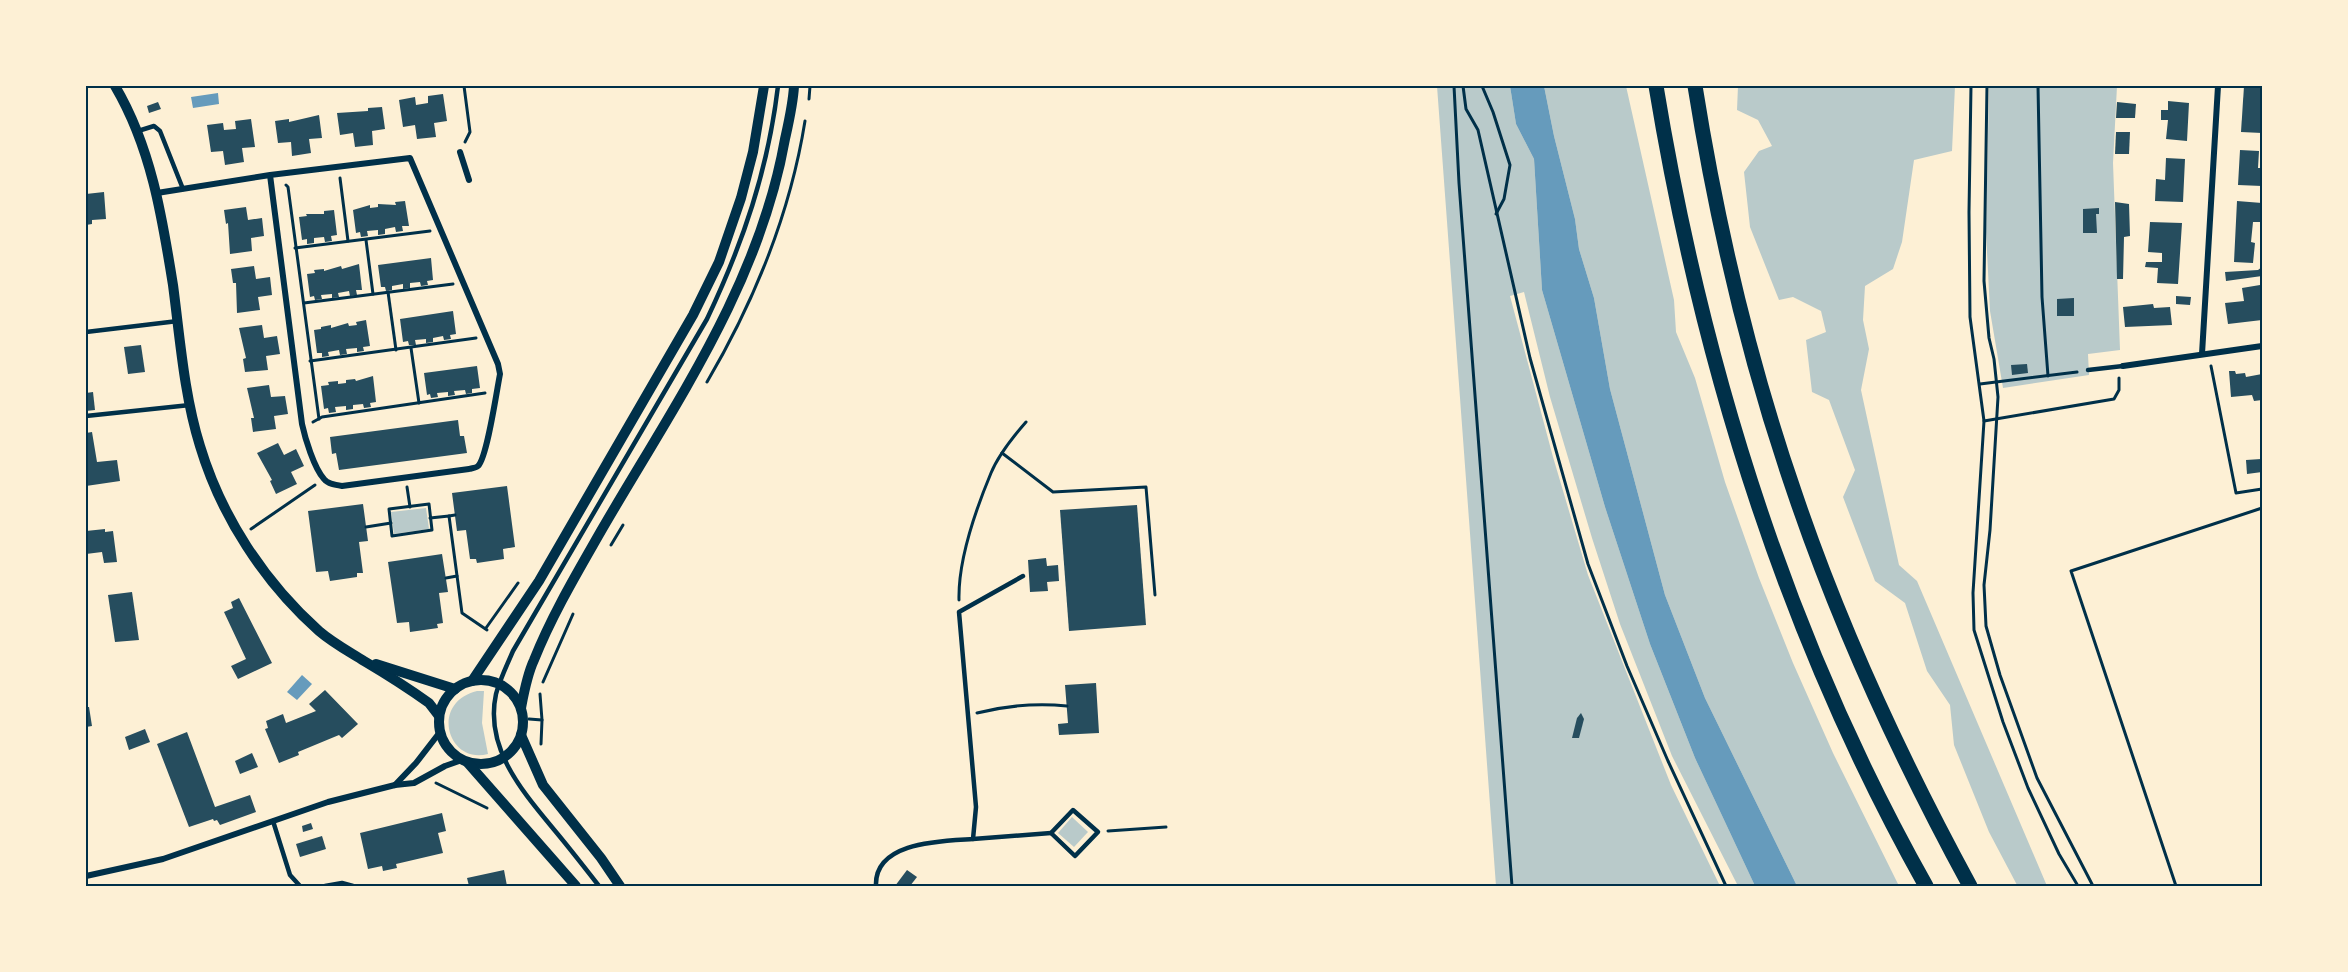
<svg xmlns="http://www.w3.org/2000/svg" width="2348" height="972" viewBox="0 0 2348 972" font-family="'Roboto Condensed',sans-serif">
<rect width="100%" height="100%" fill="#fdf0d5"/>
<g fill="#b9caca">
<polygon points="1437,86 1510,86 1516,124 1534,159 1542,290 1605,507 1650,644 1695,758 1755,886 1738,886 1672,756 1620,624 1592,538 1550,397 1524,292 1510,296 1553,457 1588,575 1671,785 1720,886 1496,886"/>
<polygon points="1544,86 1626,86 1674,300 1676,332 1695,378 1725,482 1759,578 1793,663 1833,753 1899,886 1797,886 1705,698 1665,595 1610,389 1594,298 1579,249 1575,219 1554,136"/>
<polygon points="1738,86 1955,86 1952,151 1914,160 1902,242 1893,269 1865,286 1863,320 1869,349 1861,390 1899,565 1917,581 2047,886 2017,885 1989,832 1954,745 1950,705 1927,671 1905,603 1875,581 1843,497 1855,470 1829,400 1812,392 1806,340 1826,332 1821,311 1793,297 1779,300 1750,227 1744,172 1759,151 1772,146 1758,120 1737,110"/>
<polygon points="1989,86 2117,86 2113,163 2120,350 2088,354 2089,375 2003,388 1990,311 1986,232"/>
<polygon points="426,508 429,529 394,534 391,512"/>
<path d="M477,691H484L482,723L488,754C448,765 429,703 477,691Z"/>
<polygon points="1072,817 1088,832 1074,847 1058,833"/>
</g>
<g fill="#669bbc">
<polygon points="1510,86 1544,86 1554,136 1575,219 1579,249 1594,298 1610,389 1665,595 1705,698 1797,886 1755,886 1695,758 1650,644 1605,507 1542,290 1534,159 1516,124"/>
<polygon points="218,93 219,104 193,108 191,97"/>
<polygon points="302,675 312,684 297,700 287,692"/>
</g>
<g fill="#264d5e">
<polygon points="2244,86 2262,86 2262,133 2241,132"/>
<polygon points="443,94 447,121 434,123 436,137 417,139 415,125 403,127 399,100 415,97 416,105 428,103 428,96"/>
<polygon points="2168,101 2189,103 2187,141 2166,139 2168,120 2161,120 2161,110 2168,110"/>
<polygon points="158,102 161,109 149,113 147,106"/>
<polygon points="2117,102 2136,104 2135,118 2116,118"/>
<polygon points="382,107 385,129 372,131 373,145 355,147 353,133 340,135 337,113 368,111 368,108"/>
<polygon points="319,115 322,138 309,139 311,153 292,156 291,142 278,143 275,121 289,119 289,122"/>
<polygon points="251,119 255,147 242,148 244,162 225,165 223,151 211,152 207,125 223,123 224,130 236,129 235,121"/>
<polygon points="2116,132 2130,132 2129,154 2115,154"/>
<polygon points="2240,150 2259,151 2258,168 2262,168 2262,186 2238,185"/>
<polygon points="2166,158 2185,159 2183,202 2155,201 2156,179 2165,180"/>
<polygon points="104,192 106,219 92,220 92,224 86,225 86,194"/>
<polygon points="405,201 409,226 402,226 403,231 396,232 395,227 385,229 385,234 378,235 378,230 367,231 368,236 361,237 360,232 356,233 353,210 370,205 370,208 378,207 378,204 396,205 395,202"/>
<polygon points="2237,201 2262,203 2262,222 2253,222 2251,242 2255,243 2253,263 2234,262"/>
<polygon points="2115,202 2129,204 2130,236 2124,237 2123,279 2117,279"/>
<polygon points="246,207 248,220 262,218 264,236 251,238 252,251 230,254 228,223 226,224 224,210"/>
<polygon points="2099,208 2099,214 2096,214 2097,233 2083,233 2083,209"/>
<polygon points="334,210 337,235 331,236 332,241 325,242 324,237 314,238 314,243 307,244 307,239 302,240 299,217 307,216 306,214 324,214 324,211"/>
<polygon points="2150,222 2182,223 2178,284 2157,283 2158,268 2145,267 2146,262 2162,262 2162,253 2148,252"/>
<polygon points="431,258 433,280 427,281 428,285 421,286 420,282 410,283 410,288 403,289 403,284 392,286 392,290 386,291 385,287 381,287 378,265"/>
<polygon points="359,264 362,290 356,290 357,295 350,296 349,291 338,293 339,297 332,298 332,294 321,295 322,299 315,300 314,296 310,297 307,274 315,273 314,270 324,269 324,271 341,266 342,269"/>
<polygon points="254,266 256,279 270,277 272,295 258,297 260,310 237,313 236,283 233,283 231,269"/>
<polygon points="2262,267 2262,276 2226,281 2225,272 2258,270"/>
<polygon points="2260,285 2262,295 2262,320 2228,324 2225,303 2244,301 2242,288"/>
<polygon points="2176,296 2191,297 2190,305 2176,304"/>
<polygon points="2074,298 2074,316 2057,316 2057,299"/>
<polygon points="2153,304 2154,308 2170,307 2172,325 2125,327 2123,307"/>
<polygon points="453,311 456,334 450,335 451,339 444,340 443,336 433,338 433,342 426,343 426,339 415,340 416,345 409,345 408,341 403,342 400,319"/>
<polygon points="366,320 370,346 363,347 364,351 357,352 357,348 346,349 347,354 340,355 339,350 328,352 329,356 322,357 322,353 317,353 314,330 321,329 321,327 331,325 331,328 348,323 349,326 357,325 356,322"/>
<polygon points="262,325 264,338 277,336 280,354 266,356 268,370 245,372 243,359 246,358 239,328"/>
<polygon points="141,345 145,372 128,374 124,347"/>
<polygon points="2027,364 2028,373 2012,375 2011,365"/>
<polygon points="477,366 480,388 472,389 472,393 466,394 465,390 454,391 455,395 448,396 448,392 437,393 438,397 431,398 430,394 427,395 424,373"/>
<polygon points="2229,371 2235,371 2236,374 2245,373 2246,377 2262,374 2262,400 2254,401 2252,395 2231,397"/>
<polygon points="373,376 376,402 370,403 371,407 364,408 363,404 353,405 353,409 346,410 346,406 335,407 336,412 329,413 328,408 324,409 321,386 329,385 328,382 338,381 338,384 346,383 346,380 355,379 356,381"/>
<polygon points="269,385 271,397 285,396 288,414 274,416 276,429 253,432 251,418 254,418 247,388"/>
<polygon points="93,392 95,410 86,411 86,393"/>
<polygon points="458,420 460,436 464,436 467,453 339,470 336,453 332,454 330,437"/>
<polygon points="92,432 97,462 117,460 120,481 86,486 86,433"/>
<polygon points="278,443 284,455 296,449 304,466 291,472 297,484 276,494 270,481 272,480 257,453"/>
<polygon points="2261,459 2262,472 2247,474 2246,460"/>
<polygon points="507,486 515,547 503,549 504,559 477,563 476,559 470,559 466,530 457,531 452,493"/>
<polygon points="363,504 368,541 359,542 363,573 357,573 357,577 330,581 328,571 316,572 308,511"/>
<polygon points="1137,505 1146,625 1069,631 1060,510"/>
<polygon points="105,529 105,532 113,531 117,562 104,563 102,552 86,554 86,531"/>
<polygon points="442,554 448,592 439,593 443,623 437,624 438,628 410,632 409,622 397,623 388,562"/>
<polygon points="1046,558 1047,566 1058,565 1059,581 1047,582 1048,591 1030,592 1028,560"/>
<polygon points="132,592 139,640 115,642 108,595"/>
<polygon points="239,598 272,663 238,679 231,666 246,659 224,612 233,608 231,602"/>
<polygon points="1096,683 1099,733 1059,735 1058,724 1068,723 1065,685"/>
<polygon points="325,690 358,724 342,738 339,735 298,752 299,755 279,763 265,729 268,728 266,721 283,714 286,723 316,711 309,704"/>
<polygon points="86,707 89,707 92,726 86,727"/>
<polygon points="1581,713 1584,719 1579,738 1572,738 1577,718"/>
<polygon points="145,729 150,742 129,750 125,737"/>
<polygon points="187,732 215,807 250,795 256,812 220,825 217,820 214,821 213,819 189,827 157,744"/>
<polygon points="252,753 258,767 240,774 235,761"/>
<polygon points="442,813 446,831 438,833 443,853 396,864 397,868 383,871 382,866 368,869 360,833"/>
<polygon points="311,823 313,829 303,832 302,826"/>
<polygon points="322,836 326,849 300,857 296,844"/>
<polygon points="504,870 507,886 469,886 467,878"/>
<polygon points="907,870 917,877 910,886 895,886"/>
</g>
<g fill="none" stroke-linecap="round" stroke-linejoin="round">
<g stroke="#003049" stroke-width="3">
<polyline points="464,86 470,132 465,142"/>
<polyline points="1454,86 1459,183 1512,886"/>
<polyline points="1463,86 1466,109 1478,130 1530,358 1588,564 1627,666 1668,761 1726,886"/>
<polyline points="1482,86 1493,112 1510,165 1504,199 1496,214"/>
<polyline points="1971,86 1969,212 1970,317 1984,421 1973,593 1974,630 2003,722 2028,788 2059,854 2078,886"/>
<polyline points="1987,86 1984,281 1989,338 1994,359 1998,397 1990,530 1984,585 1986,626 2000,675 2037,778 2093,886"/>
<polyline points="2038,86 2042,297 2048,376"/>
<polyline points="809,99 810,86"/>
<polyline points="340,178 348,241"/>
<polyline points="286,185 288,187 319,419"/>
<polyline points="366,240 373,294"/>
<polyline points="295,248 430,231"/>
<polyline points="388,292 396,350"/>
<polyline points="304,303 453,284"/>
<polyline points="411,348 419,403"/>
<polyline points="310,361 476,338"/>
<polyline points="2211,366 2236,493 2262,489"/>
<path d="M707,382C755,300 790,215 805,121"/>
<polyline points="1980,384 2077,372"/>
<polyline points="1984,421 2114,399 2119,390 2119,378"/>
<polyline points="313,422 322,417 485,393"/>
<polyline points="1002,453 1053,492 1146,487 1155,595"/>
<polyline points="407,487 410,507"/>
<polygon points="429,504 432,530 392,536 389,509"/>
<polyline points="449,516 455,515"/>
<polyline points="430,518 449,516 462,613 487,630"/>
<polyline points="366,527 391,523"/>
<polyline points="251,529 315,485"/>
<polyline points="611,545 623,525"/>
<polyline points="446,578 457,576"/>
<path d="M959,600C958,561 976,509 991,473C999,454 1012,438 1026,422"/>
<polyline points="486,628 518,583"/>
<polyline points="543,682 573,614"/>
<polyline points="540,694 542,720 541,744"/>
<path d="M977,713C1005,706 1038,703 1067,706"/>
<polyline points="529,719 542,720"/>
<polyline points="436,783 487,808"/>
<polyline points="1108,831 1166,827"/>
<polyline points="2176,886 2071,571 2262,508"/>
</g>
<g stroke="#003049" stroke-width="4.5">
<polyline points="138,131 154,126 160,131 183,189"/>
<polyline points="86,332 178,321"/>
<polyline points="2088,370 2123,366"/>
<polyline points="86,416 190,405"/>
<polygon points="1073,810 1098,832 1075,856 1051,833"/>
<polyline points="273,821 290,875 300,886"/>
<polyline points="973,839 1051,833"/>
<polyline points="325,886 342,883 353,886"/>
<path d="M599,886C585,868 571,850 556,832C524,793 484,749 496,694C500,679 507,665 513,651L707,319C743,243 768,170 778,86"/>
<path d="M876,886C874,841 943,841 973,839L976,807L959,612L1023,576"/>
</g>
<g stroke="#003049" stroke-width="6">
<polyline points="460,152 469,180"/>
<path d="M157,193L270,175L410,158L498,364L500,374C497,389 487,458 478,466C476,468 472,468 469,469L342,486C335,485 328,484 324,479C314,468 305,438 302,424L270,175"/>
<polyline points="2202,354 2218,86"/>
<polyline points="2123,366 2262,346"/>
<polyline points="395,785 416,763 440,732"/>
<polyline points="86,876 163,859 328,802 395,785 414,783 445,766 462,760"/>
</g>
<g stroke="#003049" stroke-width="10">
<path d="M115,86C151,147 162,216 173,285C180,338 184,395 200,446C221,516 264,582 319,631C333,643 348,651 364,661C386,674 408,688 429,703L439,716"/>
<polyline points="376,664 455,689"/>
<circle cx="481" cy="722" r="42"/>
<polyline points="472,681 539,581 693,315 719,262 741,198 753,152 764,86"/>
<path d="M521,708C524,692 527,675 534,660C552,615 577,573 601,531C674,405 759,286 785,139C789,121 793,104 794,86"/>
<polyline points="521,735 543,785 601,858 620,886"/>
<polyline points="467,762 576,886"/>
</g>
<g stroke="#003049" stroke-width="15">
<path d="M1656,86C1702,365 1787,639 1926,886"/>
<path d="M1695,86C1717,224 1749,361 1795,494C1841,630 1902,761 1970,886"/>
</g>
</g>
<rect width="2348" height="972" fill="none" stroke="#fdf0d5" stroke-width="174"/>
<rect x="87" y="87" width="2174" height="798" fill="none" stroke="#003049" stroke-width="2"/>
</svg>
